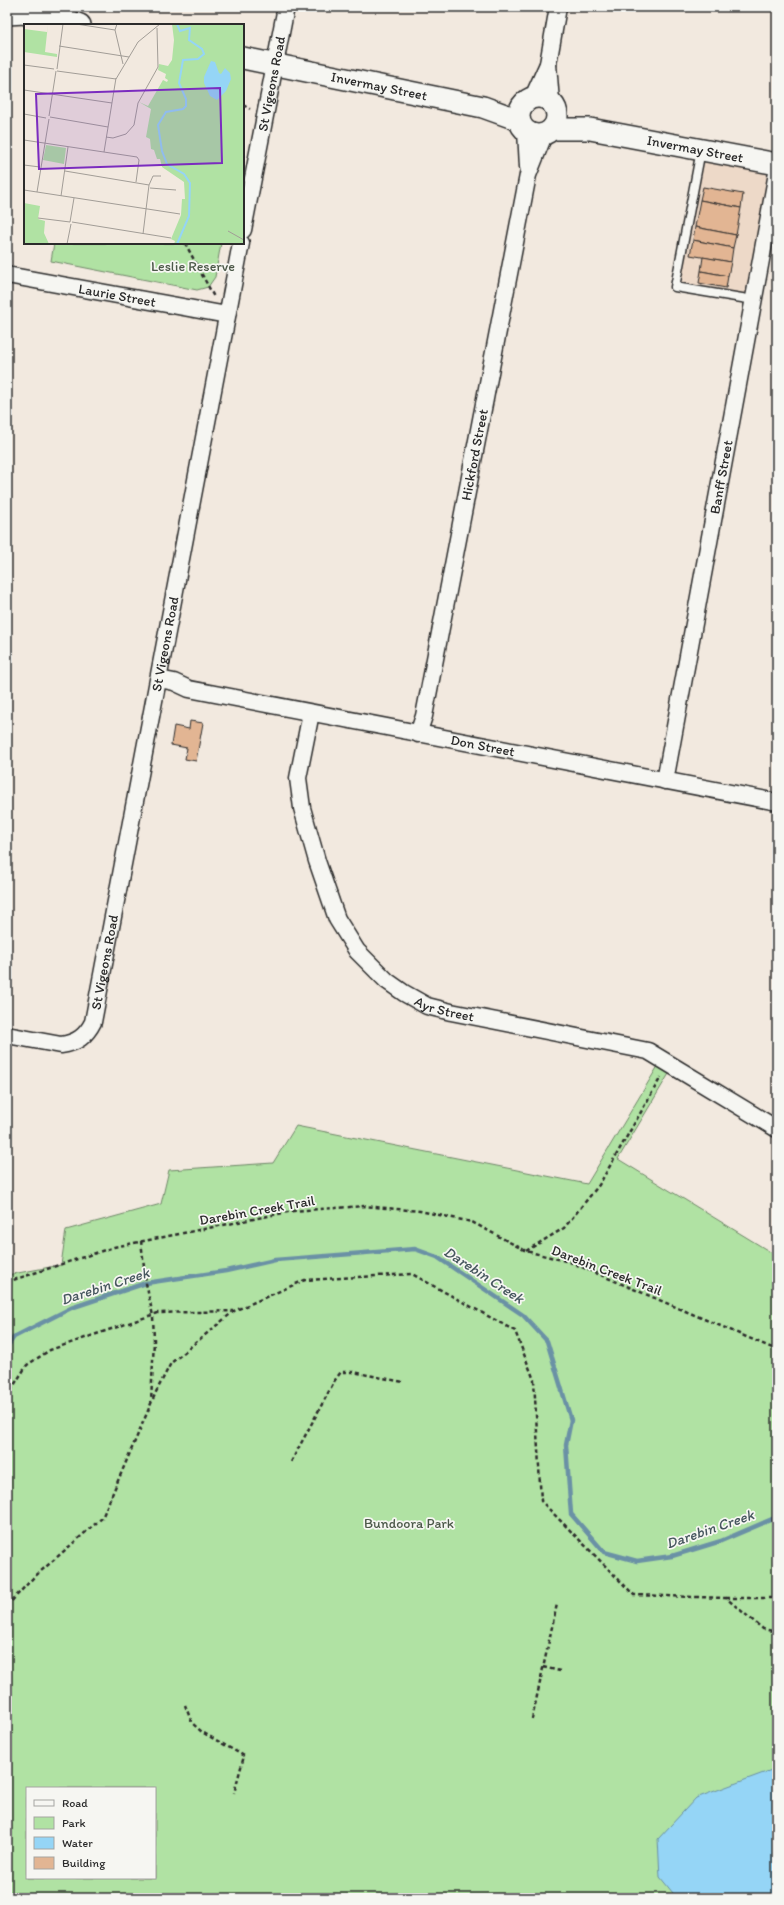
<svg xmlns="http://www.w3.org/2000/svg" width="784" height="1905" viewBox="0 0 784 1905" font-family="Itim,sans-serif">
<rect width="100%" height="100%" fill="#f2e9df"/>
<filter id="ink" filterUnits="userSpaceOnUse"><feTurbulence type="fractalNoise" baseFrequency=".025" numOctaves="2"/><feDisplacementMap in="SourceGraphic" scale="8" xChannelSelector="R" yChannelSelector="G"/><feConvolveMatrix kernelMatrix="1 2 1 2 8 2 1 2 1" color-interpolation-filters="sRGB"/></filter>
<g filter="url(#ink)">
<polygon fill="#edd9c8" points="700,158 772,171 747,300 676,287"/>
<g fill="#b0e2a3" stroke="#6e8667" fill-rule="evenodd">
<polygon points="54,243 221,243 215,277 208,287 197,290 51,261"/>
<path d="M658,1066L670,1072L618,1159L777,1256V1898H7V1275L61,1265L66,1230L161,1204L169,1170L273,1163L296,1126L587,1184ZM27,1788H155V1878H27Z"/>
</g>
<polygon fill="#95d5f6" stroke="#6b91a5" points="777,1768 777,1898 677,1898 660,1877 658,1839 696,1798"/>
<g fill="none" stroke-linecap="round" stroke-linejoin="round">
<polyline stroke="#6b91a5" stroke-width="4.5" points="7,1347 14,1337 71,1308 146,1283 226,1271 275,1260 415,1249 437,1257 523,1315 547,1341 571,1420 566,1445 571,1514 604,1552 637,1561 672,1556 721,1541 777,1517"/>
</g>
<g fill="#e2b593" stroke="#2b2b2b">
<polygon points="703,187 743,194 741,208 700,200"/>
<polygon points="700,200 741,208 736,235 695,227"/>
<polygon points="695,227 736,235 733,248 693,240"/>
<polygon points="693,240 733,248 731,262 690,255"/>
<polygon points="703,257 731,262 728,276 701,271"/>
<polygon points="701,271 728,276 726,288 699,283"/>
<polygon points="190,721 203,723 196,761 185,759 187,748 171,745 174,726 189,729"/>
</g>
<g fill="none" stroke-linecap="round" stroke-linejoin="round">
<g stroke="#2b2b2b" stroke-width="11">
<polyline id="service" points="701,150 675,287 754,300"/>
</g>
<g stroke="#2b2b2b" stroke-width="19">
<g id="minor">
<polyline points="548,64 551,102"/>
<polyline points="533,97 548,64 558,7"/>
<polyline points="526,131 528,167"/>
<path id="s1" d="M243,230L286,7"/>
<path id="s2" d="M7,275L227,315"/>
<path id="s3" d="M159,679L174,682L189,689L777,802"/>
<path id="s4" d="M311,713L298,778L302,808L317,861L337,919L357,951L387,981L404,993L427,1006L451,1012L648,1051L777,1129"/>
<path id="s5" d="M418,734L424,716L528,175L544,135"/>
<path id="s6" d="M665,781L777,173"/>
<path id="s7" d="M7,1035L61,1045C77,1043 86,1036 93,1022L241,243"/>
</g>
</g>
<g stroke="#2b2b2b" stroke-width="24">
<g id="tertiary">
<polyline points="43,11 80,25"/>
<polyline points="7,14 25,13 43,23 55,25"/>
<path id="s8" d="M243,58L483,107L519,120"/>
<circle cx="538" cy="116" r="19"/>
<path id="s9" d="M552,129H590L777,164"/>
</g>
</g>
<g stroke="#2b2b2b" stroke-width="2.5" stroke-dasharray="4 3" stroke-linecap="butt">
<polyline points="243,105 250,109"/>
<polyline points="185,243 214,297"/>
<polyline points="141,1241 146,1283 153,1316 154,1340 151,1402"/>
<polyline points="526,1251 564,1228 599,1185 661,1077"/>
<polyline points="7,1282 114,1247 293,1211 364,1206 420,1211 472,1222 526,1251 570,1262 777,1350"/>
<polyline points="7,1396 27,1365 50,1350 158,1313 234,1311 305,1280 412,1274 515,1331 534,1380 541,1501 634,1595 726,1598 763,1629 777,1632"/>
<polyline points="291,1462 335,1380 341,1372 353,1372 403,1382"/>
<polyline points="726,1598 777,1598"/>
<polyline points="7,1606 33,1578 102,1518 156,1392 171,1363 234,1311"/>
<polyline points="543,1667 560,1671"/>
<polyline points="185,1705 192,1723 202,1732 244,1756 234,1793"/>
<polyline points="532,1719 557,1604"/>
</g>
<use href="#service" stroke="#f6f6f2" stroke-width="8"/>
<use href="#minor" stroke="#f6f6f2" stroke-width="16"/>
<use href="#tertiary" stroke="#f6f6f2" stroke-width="21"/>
</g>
</g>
<g text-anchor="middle" stroke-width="3.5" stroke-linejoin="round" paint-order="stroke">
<g font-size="14" fill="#2b2b2b" stroke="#f6f6f2">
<text dy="5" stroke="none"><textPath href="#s1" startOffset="149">St Vigeons Road</textPath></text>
<text dy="5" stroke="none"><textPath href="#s8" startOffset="139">Invermay Street</textPath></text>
<text dy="5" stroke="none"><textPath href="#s9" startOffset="145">Invermay Street</textPath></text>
<text dy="5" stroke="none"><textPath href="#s2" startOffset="112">Laurie Street</textPath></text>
<text dy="5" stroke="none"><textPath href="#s5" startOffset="285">Hickford Street</textPath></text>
<text dy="5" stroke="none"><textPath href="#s6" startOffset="309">Banff Street</textPath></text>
<text dy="5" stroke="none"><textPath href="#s7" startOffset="481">St Vigeons Road</textPath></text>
<text dy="5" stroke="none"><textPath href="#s3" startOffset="331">Don Street</textPath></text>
<text dy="5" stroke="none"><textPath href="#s7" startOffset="157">St Vigeons Road</textPath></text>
<text dy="5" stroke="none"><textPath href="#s4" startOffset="358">Ayr Street</textPath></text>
<text transform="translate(257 1210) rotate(-10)" y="5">Darebin Creek Trail</text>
<text transform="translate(607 1270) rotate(21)" y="5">Darebin Creek Trail</text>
</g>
<g font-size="14" fill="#4c5949" stroke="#f6f6f2">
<text x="193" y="271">Leslie Reserve</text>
<text x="409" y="1528">Bundoora Park</text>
</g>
<g font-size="15" font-style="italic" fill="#46565e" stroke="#f6f6f2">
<text transform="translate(484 1275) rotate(33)" y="5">Darebin Creek</text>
<text transform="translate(105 1286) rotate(-18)" y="5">Darebin Creek</text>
<text transform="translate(710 1529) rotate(-19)" y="5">Darebin Creek</text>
</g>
</g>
<g transform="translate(24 24)">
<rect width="220" height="220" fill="#f2e9df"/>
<path d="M24,0L21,28L33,30V33L0,28V5L23,8ZM148,0H220V220H150L151,217L147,215L157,191L158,175H161L160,158L138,143L136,135H133L130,126L127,125L126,115L122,113L127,85L115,78L124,82L139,56L143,58L144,56L141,54L142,50L134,46L135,40L144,42L148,36L150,16ZM22,121L42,124L40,140L19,136ZM0,179L16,182L14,195L21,197L20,209L25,220H0Z" fill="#b0e2a3"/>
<path d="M187,37L191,38L195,49L197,50L201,44L206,49L207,55L202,67L193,76L186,72L180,59V53Z" fill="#95d5f6"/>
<path fill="none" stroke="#95d5f6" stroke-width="2" d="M153,0L156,7L166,4L165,16L178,25L180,30L174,35L159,36L155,59L162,75V82L159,85L142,88L134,101L138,127L143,140L160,150L166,159L165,192L153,220"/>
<path fill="none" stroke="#a29d97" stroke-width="1" d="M52,0L91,6M93,0L91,6L99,40M35,22L105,33M0,41L30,45M33,45L39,0M33,47L92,55L114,18L136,0M0,66L88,79M0,90L22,94M25,92L32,47M26,93L84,103M82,113L89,114L102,110L110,101L114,79L134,43L133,4M0,116L113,133L115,136L112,158M80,128L92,54M0,141L16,143M41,147L125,161M125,161L129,152H137M126,164L152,166M0,166L156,190M13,168L25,95M37,172L44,123M14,194L46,198M46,198L50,174M48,198L147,214M204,207L220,216M119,210L125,161M43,220L47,200"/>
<path fill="#7b2cbf" fill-opacity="0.15" stroke="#7b2cbf" stroke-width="2" d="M196,64L198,139L15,145L12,70Z"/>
<rect width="220" height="220" fill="none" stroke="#2b2b2b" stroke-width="2"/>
</g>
<rect width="784" height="1905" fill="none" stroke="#f6f6f2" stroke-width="24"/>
<rect x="12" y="12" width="760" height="1881" fill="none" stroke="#2b2b2b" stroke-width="1.5" filter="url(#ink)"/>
<rect x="26" y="1787" width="130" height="92" fill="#f6f6f2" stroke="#a5a5a2"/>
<rect x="34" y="1800" width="20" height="6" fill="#f6f6f2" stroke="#a5a5a2"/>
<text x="62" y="1807" font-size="12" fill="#2b2b2b">Road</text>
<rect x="34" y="1817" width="20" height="12" fill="#b0e2a3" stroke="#a5a5a2"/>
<text x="62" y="1827" font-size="12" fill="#2b2b2b">Park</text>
<rect x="34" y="1837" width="20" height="12" fill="#95d5f6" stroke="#a5a5a2"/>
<text x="62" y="1847" font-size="12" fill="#2b2b2b">Water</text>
<rect x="34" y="1857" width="20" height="12" fill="#e2b593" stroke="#a5a5a2"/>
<text x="62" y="1867" font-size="12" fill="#2b2b2b">Building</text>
</svg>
